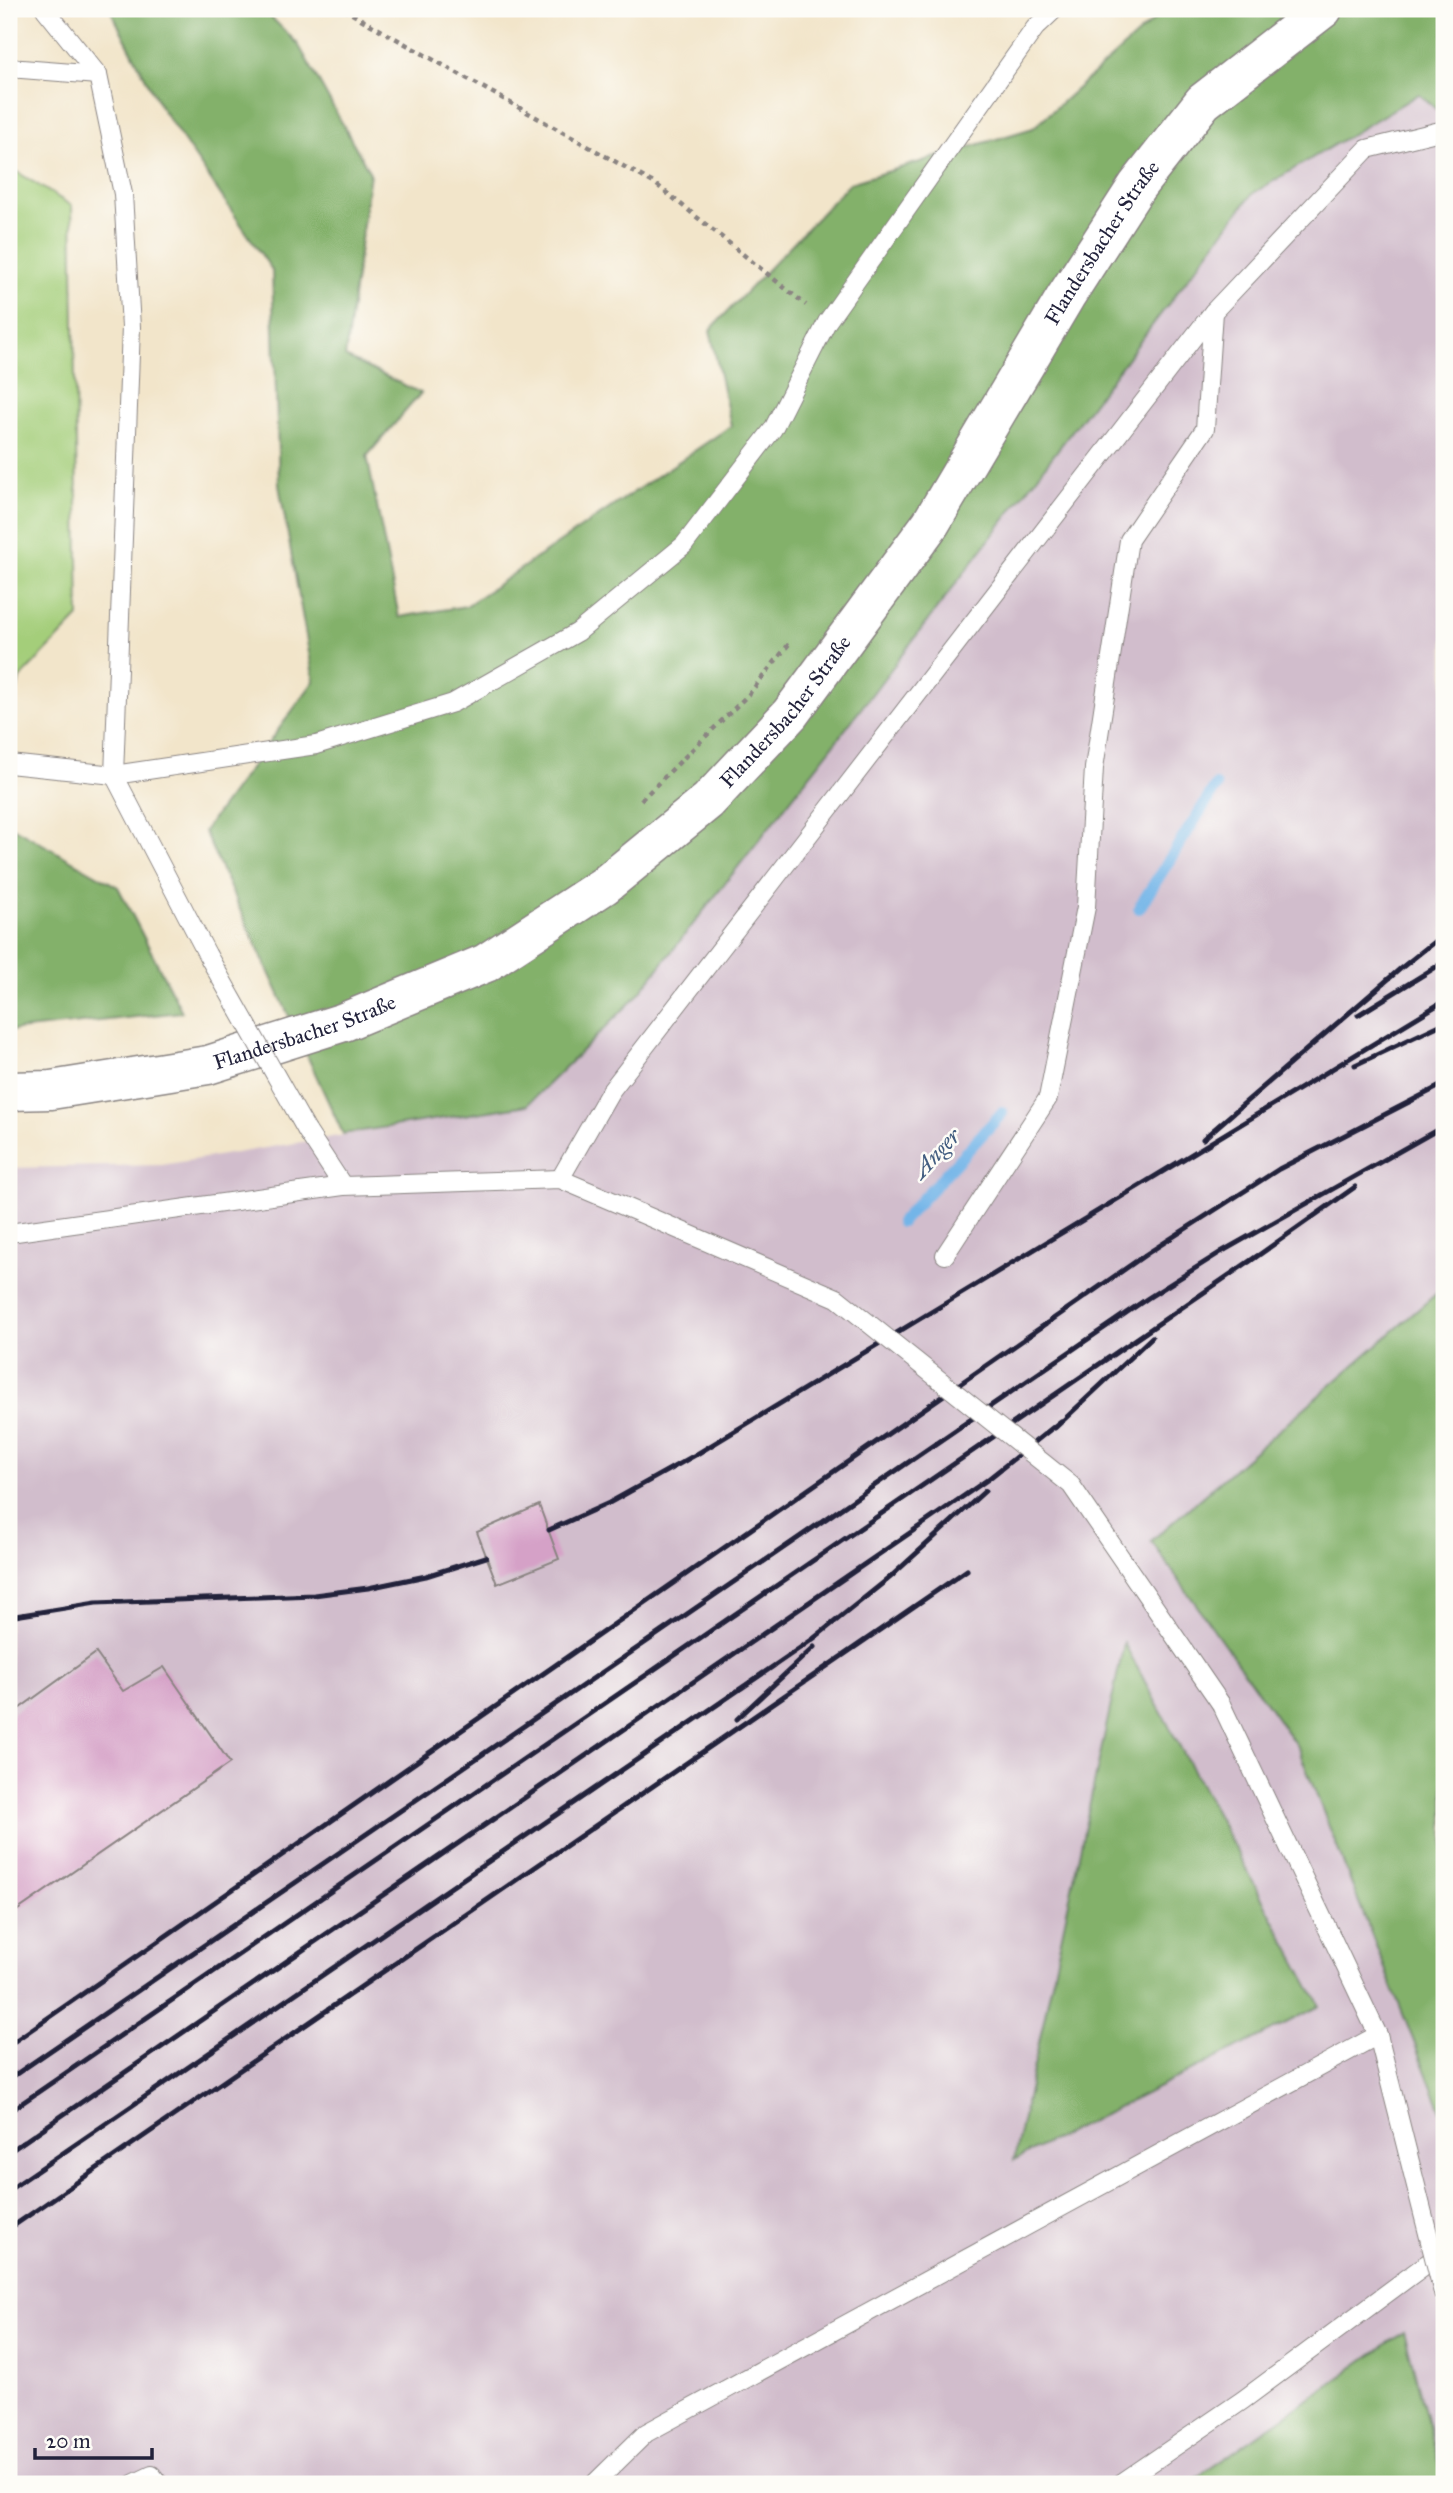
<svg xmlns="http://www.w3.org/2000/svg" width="1453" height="2493" viewBox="0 0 1453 2493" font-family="'IM FELL Great Primer',serif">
<rect width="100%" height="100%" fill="#fdfcf7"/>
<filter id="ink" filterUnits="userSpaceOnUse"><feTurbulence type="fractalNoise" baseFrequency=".0143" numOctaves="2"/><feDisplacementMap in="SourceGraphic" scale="14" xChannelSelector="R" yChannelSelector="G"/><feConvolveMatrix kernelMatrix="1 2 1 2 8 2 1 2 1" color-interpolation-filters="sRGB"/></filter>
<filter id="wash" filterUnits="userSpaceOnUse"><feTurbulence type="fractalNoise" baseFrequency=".00686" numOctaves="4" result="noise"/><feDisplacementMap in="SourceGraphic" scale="28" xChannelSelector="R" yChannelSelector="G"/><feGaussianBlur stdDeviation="1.57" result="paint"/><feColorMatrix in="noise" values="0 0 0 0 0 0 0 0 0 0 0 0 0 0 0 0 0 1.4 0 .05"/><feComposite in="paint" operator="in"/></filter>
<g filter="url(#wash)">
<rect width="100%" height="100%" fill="#f2e5ca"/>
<polygon fill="#d1bdcc" points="1444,46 1444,2484 9,2484 9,1168 162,1165 527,1105 636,997 831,748 1252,194"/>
<polygon fill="#a4ce7a" stroke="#63785a" stroke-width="2" points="9,167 72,206 79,617 20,678 9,678"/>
<g fill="#83b16a" stroke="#526a52" stroke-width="2">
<polygon points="110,9 263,9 298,44 370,173 345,357 421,393 367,456 399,617 466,606 731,426 710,330 850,183 1033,128 1166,9 1444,9 1444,116 1419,94 1252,194 831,748 636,997 527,1105 343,1134 204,831 314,681 279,485 272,270 160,106"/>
<polygon points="9,678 20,678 9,723"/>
<polygon points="9,825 118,887 182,1012 9,1031"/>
<polygon points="1444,1287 1444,2118 1298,1748 1151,1541"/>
<polygon points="1124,1643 1320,2006 1014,2160"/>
<polygon points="1404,2332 1444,2484 1188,2484"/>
</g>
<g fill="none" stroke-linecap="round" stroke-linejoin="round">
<g stroke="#73b5e8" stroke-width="12">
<polyline points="1139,908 1216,786"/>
<polyline points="901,1222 1002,1113"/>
</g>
</g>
<g id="blocks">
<g fill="#d5a1c7">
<polygon points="539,1505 559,1559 497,1584 477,1532"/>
<polygon points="96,1653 123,1691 164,1667 230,1763 9,1916 9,1716"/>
</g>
</g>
</g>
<g filter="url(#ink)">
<use href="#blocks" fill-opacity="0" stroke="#8a8482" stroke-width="2"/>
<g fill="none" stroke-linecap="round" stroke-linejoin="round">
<g stroke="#8a8482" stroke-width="20">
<g id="service">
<polyline points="45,9 98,75 123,194 131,327 114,775 207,954"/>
<polyline points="9,68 98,75"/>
<polyline points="9,764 114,775 316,745 453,703 578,632 684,545 773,429 827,322 1035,28 1055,9"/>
<polyline points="307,1131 343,1186"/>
<polyline points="560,1179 610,1092 1213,312 1367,149 1444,130"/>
<polyline points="9,1233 343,1186 560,1179 640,1213"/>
<polyline points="945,1255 1048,1098 1086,907 1094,768 1129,540 1205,429 1213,312"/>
<polyline points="1221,1704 1378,2035 1412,2170"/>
<polyline points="133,2484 152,2475 159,2484"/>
<polyline points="594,2484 646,2433 1378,2035"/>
<polyline points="1120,2484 1243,2400 1444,2251"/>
</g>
</g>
<g stroke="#8a8482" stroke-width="41">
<g id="tertiary">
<path id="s1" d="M9,1091L51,1090L208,1065L344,1022L486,963L605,885L708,801L790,714L931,523L1066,296L1137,186L1203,102L1323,9"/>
</g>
</g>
<g stroke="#8a8482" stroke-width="4.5" stroke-dasharray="5 5" stroke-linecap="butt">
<polyline points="343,9 657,185 806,305"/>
<polyline points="641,800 749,694 789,644"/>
</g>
<use href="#service" stroke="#fff" stroke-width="18"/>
<use href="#tertiary" stroke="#fff" stroke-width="38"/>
<g stroke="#22223b" stroke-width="5">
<polyline points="1358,1015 1444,962"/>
<polyline points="1355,1065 1444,1023"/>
<polyline points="1203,1139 1400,969 1444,934"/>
<polyline points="1249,1262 1355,1187"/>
<polyline points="1055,1428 1152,1337"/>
<polyline points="549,1530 609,1503 697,1454 1444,1001"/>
<polyline points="886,1581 985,1491"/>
<polyline points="9,1617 96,1603 314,1595 368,1588 426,1576 486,1557"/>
<polyline points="737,1719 814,1647"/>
<polyline points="9,2045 1148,1253 1279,1169 1444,1084"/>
<polyline points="9,2079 1148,1298 1221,1252 1444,1126"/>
<polyline points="9,2112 1257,1256"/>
<polyline points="9,2152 987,1480 1061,1421"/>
<polyline points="9,2190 813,1639 893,1575"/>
<polyline points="9,2229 967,1570"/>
</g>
<g stroke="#8a8482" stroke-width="20" stroke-linecap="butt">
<g id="service-bridge">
<polyline points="207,954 307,1131"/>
<polyline points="640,1213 837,1298 1071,1485 1221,1704"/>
<polyline points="1412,2170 1444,2297"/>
</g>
</g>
<use href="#service-bridge" stroke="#fff" stroke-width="18"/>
</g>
</g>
<g text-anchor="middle" stroke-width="5" stroke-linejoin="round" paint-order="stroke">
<g font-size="21" fill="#22223b" stroke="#fdfcf7">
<text dy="7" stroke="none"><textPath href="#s1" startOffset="1458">Flandersbacher Straße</textPath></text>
<text dy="7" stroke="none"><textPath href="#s1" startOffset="891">Flandersbacher Straße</textPath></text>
<text dy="7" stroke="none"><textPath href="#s1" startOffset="303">Flandersbacher Straße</textPath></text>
</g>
<g font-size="23" font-style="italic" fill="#425d80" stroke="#fdfcf7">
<text transform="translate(936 1153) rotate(-47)" y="8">Anger</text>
</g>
</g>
<rect width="1453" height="2493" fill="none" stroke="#fdfcf7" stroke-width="35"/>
<path d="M35 2448v10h117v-10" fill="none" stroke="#22223b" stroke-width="3.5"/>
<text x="46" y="2448" font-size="21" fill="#22223b" stroke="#fdfcf7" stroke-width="5" paint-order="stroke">20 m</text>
</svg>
